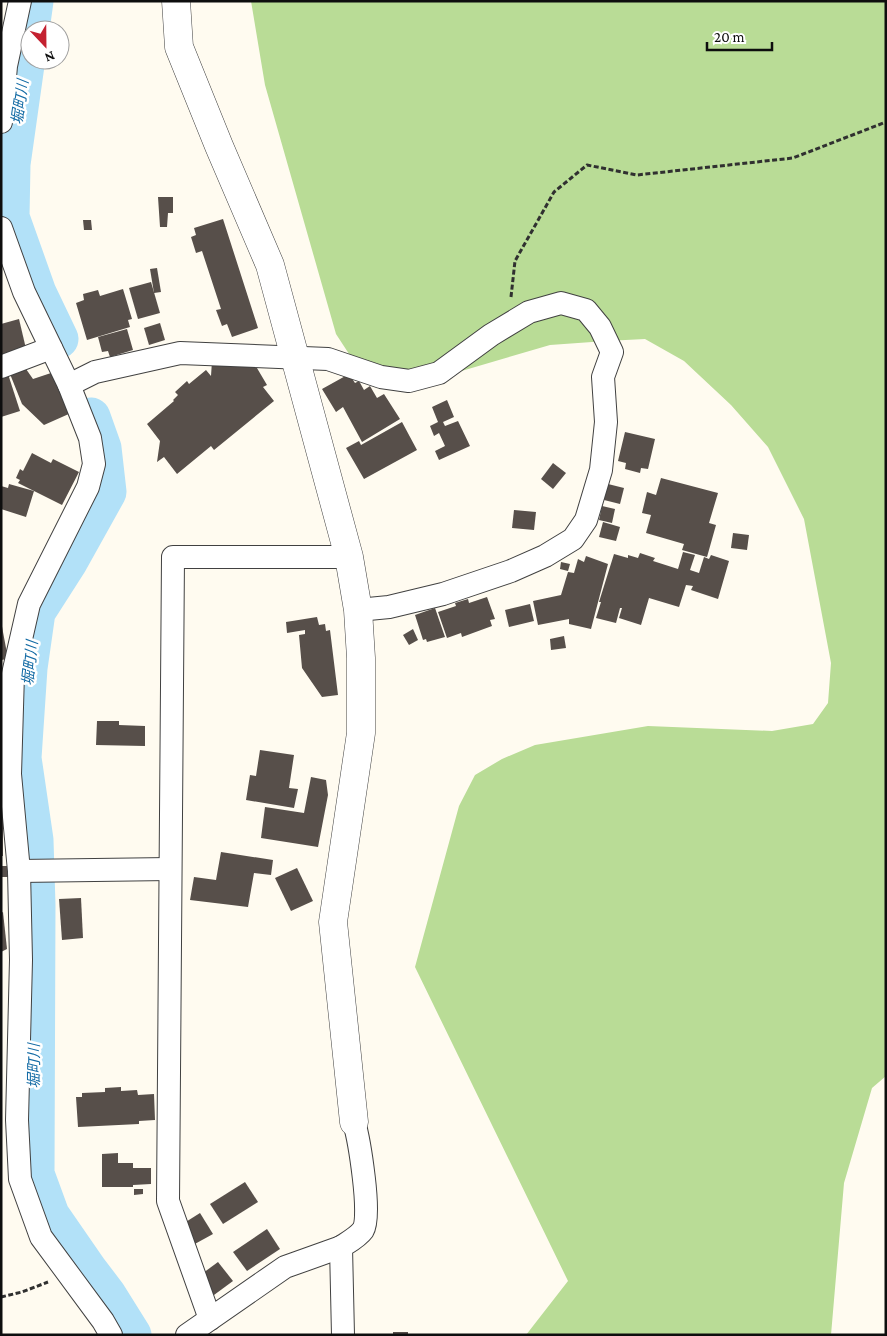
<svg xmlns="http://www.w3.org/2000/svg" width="887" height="1336" viewBox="0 0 887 1336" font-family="'Crimson Pro','Noto Sans JP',serif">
<rect width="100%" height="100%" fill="#fffbf0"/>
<polygon fill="#b9dc96" points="251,1 886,1 886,1076 872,1088 844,1183 831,1335 526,1335 568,1281 415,967 459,806 475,775 502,759 535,745 648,726 772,731 813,724 828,703 831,663 804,519 768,447 731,405 684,361 645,339 606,341 550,345 407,387 366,380 336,334 265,85"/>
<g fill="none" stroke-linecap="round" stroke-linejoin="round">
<g stroke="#b2e1f8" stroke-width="39">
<polyline points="34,1 11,164 10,217 37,293 59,339"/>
<polyline points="91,417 102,448 107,492 68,562 36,612 28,668 22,758 34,840 36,905 35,1174 50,1215 88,1270 107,1295 132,1335"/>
</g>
</g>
<g fill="#574f4a">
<polygon points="158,197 173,197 173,213 168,213 167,227 160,227"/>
<polygon points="223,219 258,328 232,337 227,324 222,326 216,310 221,309 202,251 196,253 191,237 196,235 194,228"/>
<polygon points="83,220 91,220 92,230 84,230"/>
<polygon points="157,268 161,292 154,293 150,269"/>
<polygon points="151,282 160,313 138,319 129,288"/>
<polygon points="123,289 132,319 128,320 130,327 87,340 76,303 84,300 83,294 98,290 100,296"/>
<polygon points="19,319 27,353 1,360 1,324"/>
<polygon points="160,323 165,340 149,345 144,328"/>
<polygon points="127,329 133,350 110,357 108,351 102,352 98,337"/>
<polygon points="212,361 254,363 267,385 263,387 274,401 214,450 211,446 177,474 164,457 157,462 160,441 147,424 174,401 173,400 178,395 175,392 187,381 189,384 206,370 211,376"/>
<polygon points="26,369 33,379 54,372 71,413 44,425 22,404 10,374"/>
<polygon points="8,374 20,411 1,417 1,376"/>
<polygon points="349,374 355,383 359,381 364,390 370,386 377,398 384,394 400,419 362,442 343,407 336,412 322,389"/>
<polygon points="447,400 454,417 443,422 445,426 458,421 470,446 439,460 435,451 445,446 439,433 434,436 430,426 438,422 432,407"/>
<polygon points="402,422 417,450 364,479 346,448 359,441 361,445"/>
<polygon points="625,432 655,439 648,469 641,468 640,473 625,469 626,463 618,461"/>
<polygon points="32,453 51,463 53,459 79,472 62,505 18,483 20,480 16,478 20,469 23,471"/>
<polygon points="553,463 566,473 553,489 541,479"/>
<polygon points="661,478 718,493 709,523 716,525 707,557 682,550 684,544 646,533 651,515 642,513 647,492 656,495"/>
<polygon points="9,484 34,491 26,517 1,509 1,486 8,488"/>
<polygon points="608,484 624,488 620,504 604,500"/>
<polygon points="602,506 615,509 612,523 599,520"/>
<polygon points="514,510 536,512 534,530 512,528"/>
<polygon points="603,522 620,527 616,541 599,537"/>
<polygon points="733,533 749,535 747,550 731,548"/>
<polygon points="683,552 695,555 690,570 699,573 704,557 709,559 711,555 729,561 718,599 691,590 693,586 686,585 679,607 649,598 641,625 619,618 622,608 620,608 616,623 596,618 601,602 599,602 614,554 628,558 628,555 638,558 640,553 655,558 653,561 678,569"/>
<polygon points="586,556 608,564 591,629 569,624 569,619 538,625 533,601 561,595 568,572 574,573 578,559 584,562"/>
<polygon points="561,562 570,564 568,571 560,569"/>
<polygon points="487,597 495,619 490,620 492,626 462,637 461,633 447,638 438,612 456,606 455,603 468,599 469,603"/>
<polygon points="530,604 534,621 509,627 505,610"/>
<polygon points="435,608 445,637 427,642 426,639 423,640 415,615"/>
<polygon points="317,617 319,625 325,624 326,631 330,630 338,695 322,697 302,668 299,635 305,634 305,630 287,633 286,622"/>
<polygon points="1,621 8,659 1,660"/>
<polygon points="413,629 418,640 409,645 403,635"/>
<polygon points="564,636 566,648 551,650 550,639"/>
<polygon points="97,721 119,721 119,725 145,726 145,746 96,745"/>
<polygon points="260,750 294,755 289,788 298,789 294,808 246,800 250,775 256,776"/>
<polygon points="311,777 326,780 328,795 318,847 261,838 265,807 304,813"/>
<rect x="1" y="817" width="2" height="39"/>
<polygon points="221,852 273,860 271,875 254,873 248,907 190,900 194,877 216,880"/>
<polygon points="1,866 9,866 8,877 1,877"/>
<polygon points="297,868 313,901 291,911 275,878"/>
<polygon points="81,898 83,938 62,940 59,899"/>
<polygon points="3,912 7,949 1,952 1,913"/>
<polygon points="121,1087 121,1091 137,1090 138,1095 154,1094 155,1120 139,1121 139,1124 78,1127 76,1097 82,1097 82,1093 105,1092 105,1088"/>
<polygon points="118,1153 118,1163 133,1163 133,1168 151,1168 151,1184 133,1185 133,1187 102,1187 102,1154"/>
<polygon points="245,1182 258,1202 223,1224 210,1204"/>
<polygon points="134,1189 143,1189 143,1194 134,1195"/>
<polygon points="200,1213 213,1234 193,1245 181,1225"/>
<polygon points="267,1229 280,1249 247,1271 233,1252"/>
<polygon points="218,1262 233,1281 214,1295 199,1276"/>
<rect x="393" y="1332" width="15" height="3"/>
</g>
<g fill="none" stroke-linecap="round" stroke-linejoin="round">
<g stroke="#414141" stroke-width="24">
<g id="minor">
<polyline points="1,122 6,66 20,1"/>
<polyline points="1,228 24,292 69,385 90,438 94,464 88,487 29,604 13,674 10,774 19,871 21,960 17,1120 20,1179 41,1237 103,1321 111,1335"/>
<polyline points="1,367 51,348"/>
<polyline points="69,385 95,372 180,353 328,359 381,377 409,381 439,373 491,335 529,312 561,303 586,310 600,327 612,352 603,377 606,422 601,470 586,520 573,539 545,556 511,571 443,594 389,607 358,610"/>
<polyline points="19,871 170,869"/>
<polyline points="210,1319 168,1201 173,557 349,557"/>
<polyline points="187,1335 285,1267 341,1247"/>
<path d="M343,1335L341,1247C347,1243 358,1237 363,1230C372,1216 359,1139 354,1122"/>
</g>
</g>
<g stroke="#414141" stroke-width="29">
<polyline id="tertiary" points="176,1 179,47 219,146 270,265 349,557 358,610 361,658 361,733 333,922 354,1122"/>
</g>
<g stroke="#303030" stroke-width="3" stroke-dasharray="5 2.5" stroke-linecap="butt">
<polyline points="511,297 515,261 554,192 587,165 637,175 793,158 886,122"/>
<polyline points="1,1297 22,1292 48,1282"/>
</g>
<use href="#minor" stroke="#fff" stroke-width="22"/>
<use href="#tertiary" stroke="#fff" stroke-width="28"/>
</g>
<g text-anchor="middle" stroke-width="5" stroke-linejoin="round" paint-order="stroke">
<g font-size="15" font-style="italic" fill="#136ba5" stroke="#fff">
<text transform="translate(20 102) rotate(-82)" y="5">堀町川</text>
<text transform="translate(30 663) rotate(-84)" y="5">堀町川</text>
<text transform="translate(34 1066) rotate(-90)" y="5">堀町川</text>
</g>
</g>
<rect width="887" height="1336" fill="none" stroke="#0e0e0e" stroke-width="5"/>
<g transform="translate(45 45) rotate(158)"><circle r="24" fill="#ffffff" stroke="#9f9f9f"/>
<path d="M0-4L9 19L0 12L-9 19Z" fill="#c42130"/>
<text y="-8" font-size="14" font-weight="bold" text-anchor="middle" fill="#0e0e0e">N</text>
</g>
<path d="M707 42v8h65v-8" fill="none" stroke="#0e0e0e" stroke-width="2.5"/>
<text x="714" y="42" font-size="15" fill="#0e0e0e" stroke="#ffffff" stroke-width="4" paint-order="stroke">20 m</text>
</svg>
